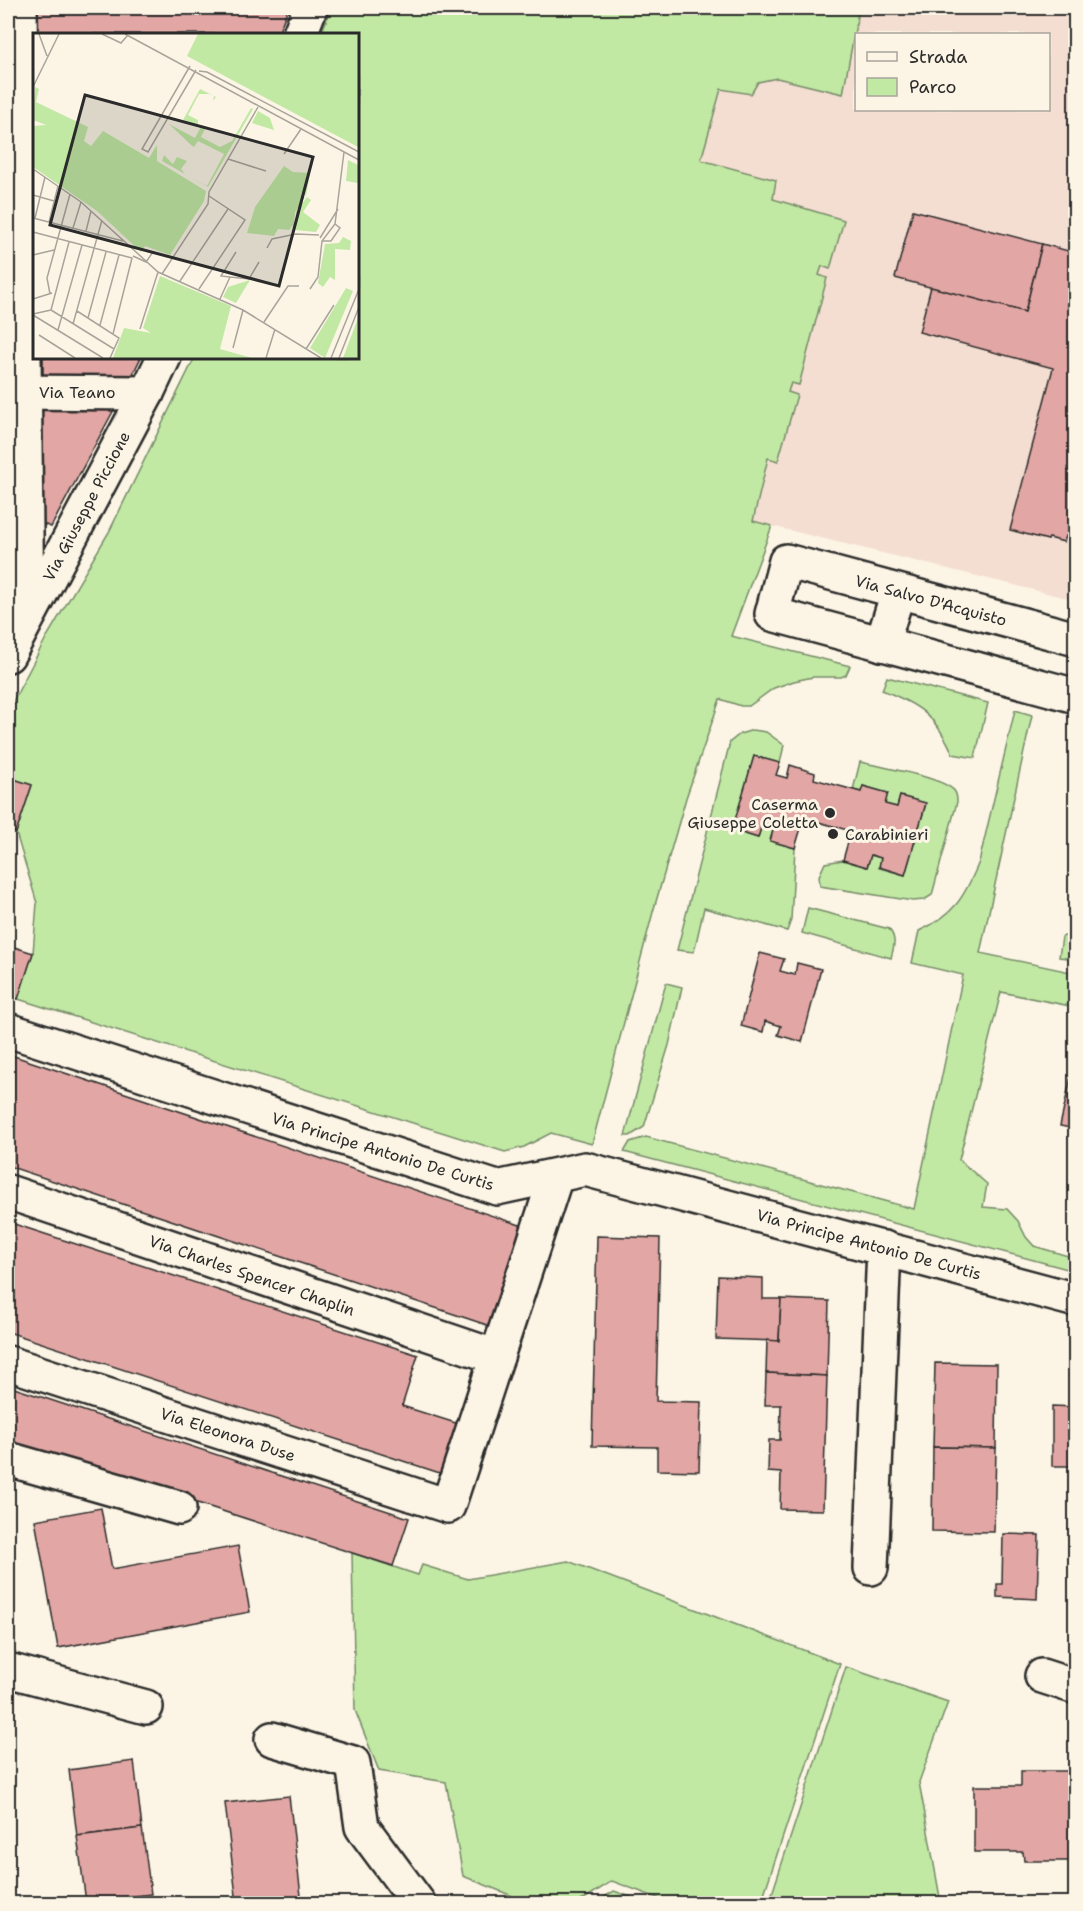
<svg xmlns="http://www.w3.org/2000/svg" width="1083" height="1911" viewBox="0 0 1083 1911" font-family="'Shantell Sans',sans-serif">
<rect width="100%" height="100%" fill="#fcf5e5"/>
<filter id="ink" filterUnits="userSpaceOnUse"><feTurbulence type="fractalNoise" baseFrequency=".0167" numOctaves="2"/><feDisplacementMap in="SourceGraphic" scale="12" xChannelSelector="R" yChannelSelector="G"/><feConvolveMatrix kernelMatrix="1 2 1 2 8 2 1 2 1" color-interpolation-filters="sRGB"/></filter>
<g filter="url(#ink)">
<path fill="#f4ded2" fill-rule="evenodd" d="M859,8H1075V600L612,487L720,89L751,94L758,82L777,78L842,94ZM856,34H1048V110H856Z"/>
<g fill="#c1e9a4" stroke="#768a68" stroke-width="1.5">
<polygon points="331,8 859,8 843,94 777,78 758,82 751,94 721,89 701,160 776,180 773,199 844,220 830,269 822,266 819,275 827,278 799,385 791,383 788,392 797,395 778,461 768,458 753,521 772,526 731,636 850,666 846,675 841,677 813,677 794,681 774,688 749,706 741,706 720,699 686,798 653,912 592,1144 551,1133 524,1147 505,1152 18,999 33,953 37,903 16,833 32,785 8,778 8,711 45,640 109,532 195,357 357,357 357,34 321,34"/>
<path d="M887,677L988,703L975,758L953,754C936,716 920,705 882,690Z"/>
<path d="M1015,710L1032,715L980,953L1075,973V1007L1001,992L959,1160L987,1184L983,1207L1007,1209L1018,1221L1026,1237L1034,1246L1075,1258V1271L624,1152L630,1142L646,1137L914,1209L963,975L912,963L919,931C954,915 964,898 979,862Z"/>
<polygon points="753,730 766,732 784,745 780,763 754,756 733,830 758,838 762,824 774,827 770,841 795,848 791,920 787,931 704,908 694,952 677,950 730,742 740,734"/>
<path d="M860,762C878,766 947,778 955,792C957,795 957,799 957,802L932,895L924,900L913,901L820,886L819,876L825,863L843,860L867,867L871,855L881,858L879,868L905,875L926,804L900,796L897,807L885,804L887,793L863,786L861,792L853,790Z"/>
<path d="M808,908L889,929C897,939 894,946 891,958L802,933Z"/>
<polygon points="1067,935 1075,941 1075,959 1059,957 1062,937"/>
<polygon points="666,983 682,987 669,1045 644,1127 630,1136 625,1136"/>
<polygon points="352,1553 418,1575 422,1565 468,1579 568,1561 840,1664 761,1903 671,1903 612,1881 578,1903 532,1904 463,1876 446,1782 379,1771 355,1710"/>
<polygon points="846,1667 948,1702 919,1782 941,1903 769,1903"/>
<polygon points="614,1891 647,1903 595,1903"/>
</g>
<g fill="#e2a7a4" stroke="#2b2b2b" stroke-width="1.5">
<polygon points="37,8 288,8 278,34 37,34"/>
<polygon points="913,210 1042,244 1025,312 895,278"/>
<polygon points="1042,244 1076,253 1076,520 1071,537 1066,536 1064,542 1049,538 1048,540 1010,530 1053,368 919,332 931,287 1025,312"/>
<polygon points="43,357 141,357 131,378 43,376"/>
<polygon points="116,406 51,527 43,524 42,408"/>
<polygon points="754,756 780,763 776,775 787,778 790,765 815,773 814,779 861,792 863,786 888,793 885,804 897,807 900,796 926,803 905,875 879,867 881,858 871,855 867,867 843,860 851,831 804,818 795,848 770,841 774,827 762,824 758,838 732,830"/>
<polygon points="8,777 32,785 16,833 8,830"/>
<polygon points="8,945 33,953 18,999 8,996"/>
<polygon points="760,953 784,959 780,971 795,975 797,963 821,969 802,1042 778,1035 781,1026 765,1021 763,1032 741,1026"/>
<polygon points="8,1054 529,1228 496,1328 8,1166"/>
<polygon points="1076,1054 1076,1129 1060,1126"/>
<polygon points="8,1222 418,1355 402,1406 465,1426 449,1476 8,1332"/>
<polygon points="597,1236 660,1238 656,1401 701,1402 699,1471 657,1470 657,1447 592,1446"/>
<polygon points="718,1276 763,1278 763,1299 781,1299 779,1341 716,1339"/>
<polygon points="781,1299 829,1301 827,1376 766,1373 767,1340 779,1341"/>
<polygon points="935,1363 997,1364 996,1448 933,1447"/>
<polygon points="766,1373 827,1376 823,1510 780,1509 781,1473 768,1472 769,1440 780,1440 781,1405 765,1405"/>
<polygon points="8,1386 409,1518 393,1566 8,1442"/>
<polygon points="1052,1406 1076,1407 1076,1466 1052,1466"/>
<polygon points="933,1447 996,1448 994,1532 932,1531"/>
<polygon points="101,1508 112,1569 238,1546 250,1612 58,1648 35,1520"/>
<polygon points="1003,1534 1039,1535 1037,1599 997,1597 997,1584 1002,1584"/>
<polygon points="134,1761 142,1828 77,1836 69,1770"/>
<polygon points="1021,1771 1068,1771 1068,1777 1076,1777 1076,1861 1024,1861 1023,1852 974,1852 974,1786 1021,1786"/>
<polygon points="289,1796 302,1904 237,1904 225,1803"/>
<polygon points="142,1828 151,1894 86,1902 77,1836"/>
</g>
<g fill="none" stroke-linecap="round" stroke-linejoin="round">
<g stroke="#2b2b2b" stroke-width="38">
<g id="street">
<polyline points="20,8 27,618"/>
<polyline points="300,34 310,8"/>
<polyline points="8,392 147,393"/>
<polyline points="1076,639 786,561 772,614 1076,696"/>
<polyline points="882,644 898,592"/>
<polyline points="8,655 147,393 164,357"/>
<polyline points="8,1030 497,1188 585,1169 1076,1300"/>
<polyline points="8,1192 497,1357"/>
<polyline points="8,1363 448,1506 556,1176"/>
<polyline points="8,1459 179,1508"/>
<polyline points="871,1568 884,1248"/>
<polyline points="8,1670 146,1707"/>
<polyline points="1042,1676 1076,1687"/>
<polyline points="272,1739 353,1763 362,1827 419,1904"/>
</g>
</g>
<use href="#street" stroke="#fcf5e5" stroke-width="33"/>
</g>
</g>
<g fill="#2b2b2b" stroke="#fcf5e5" stroke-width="2">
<circle cx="830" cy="813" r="6"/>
<circle cx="833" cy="834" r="6"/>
</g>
<g text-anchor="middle" stroke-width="6" stroke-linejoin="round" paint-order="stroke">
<g font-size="16" fill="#2b2b2b" stroke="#fcf5e5">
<text x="77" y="398">Via Teano</text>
<text transform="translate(86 506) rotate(-62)" y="6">Via Giuseppe Piccione</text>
<text transform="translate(931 600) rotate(15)" y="6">Via Salvo D'Acquisto</text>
<text transform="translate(383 1151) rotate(17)" y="6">Via Principe Antonio De Curtis</text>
<text transform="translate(869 1244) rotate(15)" y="6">Via Principe Antonio De Curtis</text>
<text transform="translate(252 1275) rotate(19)" y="6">Via Charles Spencer Chaplin</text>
<text transform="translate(228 1434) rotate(18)" y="6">Via Eleonora Duse</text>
</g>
<g font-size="16" fill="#2b2b2b" stroke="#fcf5e5" text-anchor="end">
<text x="818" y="810">Caserma<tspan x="818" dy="18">Giuseppe Coletta</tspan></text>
<text x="845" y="840" text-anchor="start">Carabinieri</text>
</g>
</g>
<g transform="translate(33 33)">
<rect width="326" height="326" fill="#fcf5e5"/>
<path d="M165,1H325V114L154,23ZM2,54L6,56L3,69L55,94L51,108L58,113L70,98L116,125L124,112V128L173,158L171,168L137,222L112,213L108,219L64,178L0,134V93L13,92L0,87ZM167,56L183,64L180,68L181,63L176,61H166L155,82L165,87V96V92L150,87ZM218,75L220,76L175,154L156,144L174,153L191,121L165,108L161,114L158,112L136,91L162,105L169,92L173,94L168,104L187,114L199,108ZM225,78L237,85L241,97L219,90ZM131,122L140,131L144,124L154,128L148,136L152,141L129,128ZM315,127L325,132V150L313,148ZM251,133L260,139L277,140L273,163L266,159L272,164L262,179L261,191L265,186L263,179L274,164L278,167L270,179L287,192L283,199L262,197L260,192L256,197L245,196L241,203L214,200L222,174ZM310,204L318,208L317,217L302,216V247L297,244L290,254L285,250L292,211L306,210ZM127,243L198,273L187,316L219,325H80L91,295L118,300L110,295ZM217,247L203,270L190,264L195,254ZM313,255L320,258L292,325L277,315ZM325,285V325H310Z" fill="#c1e9a4"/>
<path fill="none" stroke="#a8a49b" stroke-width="1.5" d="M6,1L14,23M69,1L88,10L95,2M92,1L326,127M157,33L109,116L115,119L163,37M166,38L174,39L326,119M0,54L26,1M251,121L268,96M195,126L233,138M0,136L48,169L125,239L210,277L288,325M0,162L21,168M0,185L90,208M2,185L12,144M16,189L25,153M40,195L48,169M53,198L58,178M0,199L99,225L80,301M287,205L305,176M289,208H298L307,195L302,191M234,215L239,206L263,201L286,202M0,222L21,217M100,223L113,229L120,219M129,241L175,171L176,159L225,74M197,244L188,243L203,219M147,248L195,176M166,256L212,187L176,163M277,256L285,244L289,208L302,191L311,119M17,261L14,245L37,161M0,266L19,260M187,266L197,244L216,246L226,229M18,277L81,316M18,277L36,209M44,278L86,305L77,325M0,281L18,277M0,282L70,325M55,285L73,219M231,289L255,253H266M40,291L69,187M67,292L86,222M107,296L125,239M25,297L49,212M6,302L42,325M200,315L210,277M273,316L301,272M233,325L242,296M298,325L326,256M306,325L326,274"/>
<path fill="#2b2b2b" fill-opacity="0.15" stroke="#2b2b2b" stroke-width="3" d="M52,62L280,124L246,253L17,192Z"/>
<rect width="326" height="326" fill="none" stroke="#2b2b2b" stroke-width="3"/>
</g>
<rect width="1083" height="1911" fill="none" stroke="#fcf5e5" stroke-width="30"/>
<rect x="15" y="15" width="1053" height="1881" fill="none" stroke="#2b2b2b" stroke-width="2" filter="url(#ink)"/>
<rect x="855" y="33" width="195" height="78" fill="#fcf5e5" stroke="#a8a49b" stroke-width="1.5"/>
<rect x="867" y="52" width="30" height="9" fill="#fcf5e5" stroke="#a8a49b" stroke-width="1.5"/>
<text x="909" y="63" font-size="18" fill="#2b2b2b">Strada</text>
<rect x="867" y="78" width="30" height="18" fill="#c1e9a4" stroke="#a8a49b" stroke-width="1.5"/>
<text x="909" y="93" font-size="18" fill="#2b2b2b">Parco</text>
</svg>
